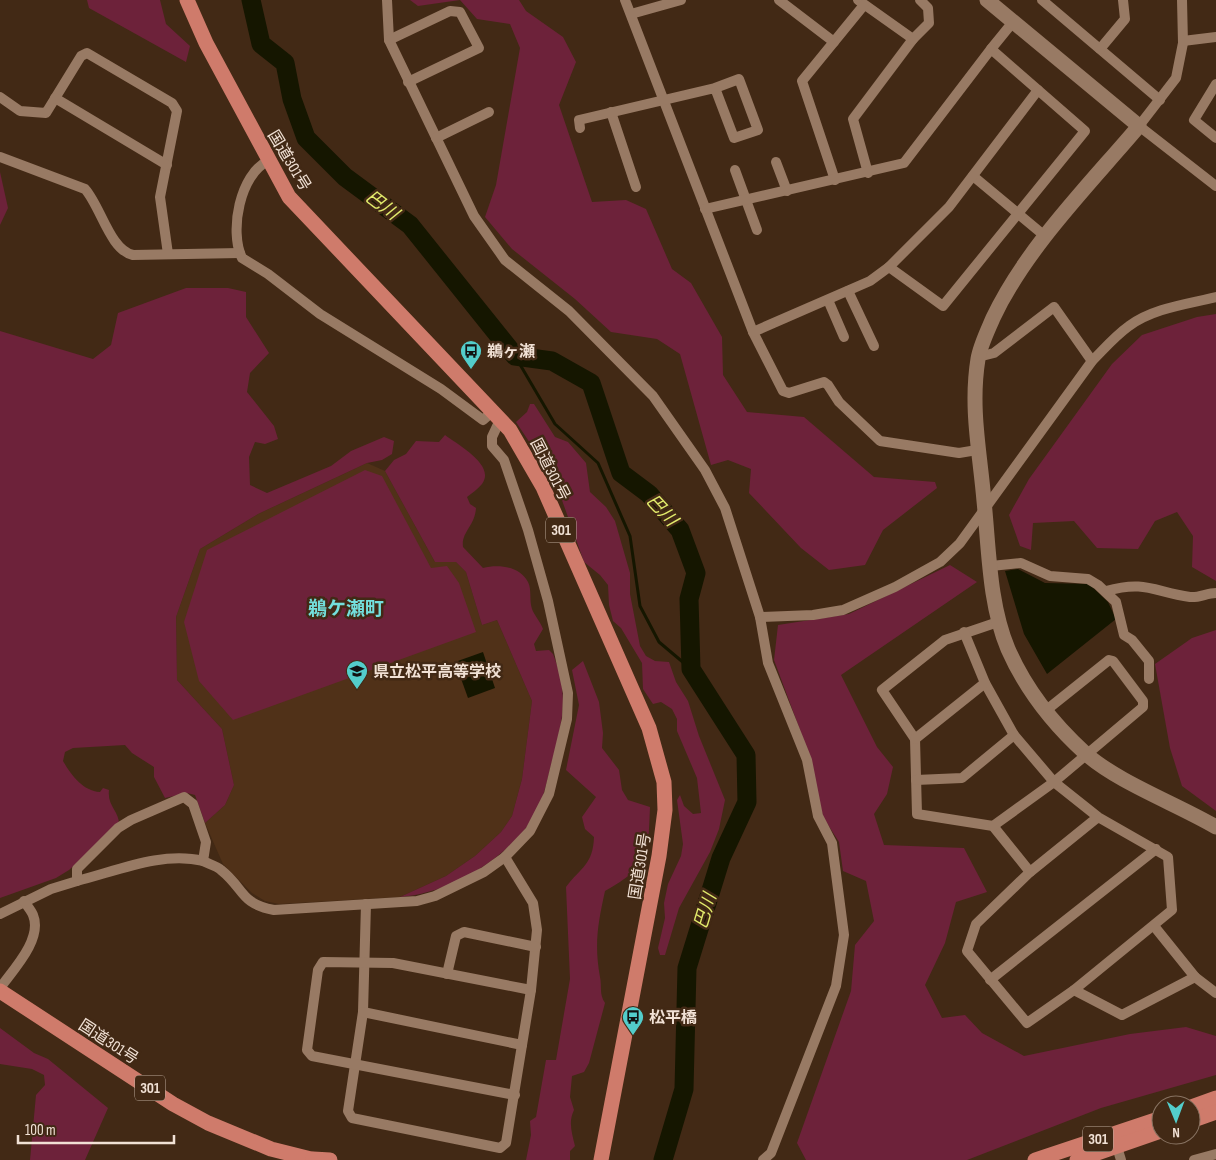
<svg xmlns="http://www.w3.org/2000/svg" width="1216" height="1160" viewBox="0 0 1216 1160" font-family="'Sofia Sans Condensed','Noto Sans JP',sans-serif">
<rect width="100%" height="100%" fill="#422915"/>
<polygon fill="#503118" points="367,463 385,471 435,562 456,562 466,572 482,625 497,620 532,701 522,779 512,816 501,832 475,856 446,876 400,897 279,904 265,901 252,893 223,864 205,823 225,805 234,785 222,729 177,680 176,617 200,549 258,514"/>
<g fill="#6d223a">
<polygon points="87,0 160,0 166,24 190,46 186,62 89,8"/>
<polygon points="410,0 519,0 526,11 563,37 576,62 559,105 592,202 626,200 646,209 672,269 691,283 722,337 723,375 747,412 804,417 874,477 935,482 937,488 883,530 865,565 829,570 801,548 749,493 751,469 728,460 711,465 680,354 657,339 611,332 575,299 512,249 485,217 496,185 520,48 510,24 477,19 460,0 418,6"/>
<polygon points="0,172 8,208 0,225"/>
<path d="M186,288H228L246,292V317L269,353L250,373L247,392L274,426L278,439L265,444L255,442L249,457L250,485L267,493L331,466L351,451L384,437L394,441L392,454L382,460L367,463L258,514L200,549L176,617L177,680L222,729L234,785L225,805L205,823L195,795L187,793L165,798L154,777V767L132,753L125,745L73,748L65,752L63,761C71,775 83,791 100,792L103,788L109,790C107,806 119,811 119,824L69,870L56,878L0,898V331L93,359L111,345L118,313Z"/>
<polygon points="1216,314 1216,581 1192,567 1193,536 1177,512 1155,521 1138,549 1097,548 1074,521 1033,523 1031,550 1020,546 1009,515 1029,479 1112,364 1142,335 1197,317"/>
<polygon points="530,404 534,404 555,437 568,442 586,463 590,492 606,507 615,521 630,573 630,594 640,646 646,656 655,661 669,662 676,682 688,701 699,736 725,800 719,829 710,852 679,908 665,955 660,955 658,948 665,918 664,903 668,884 681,856 683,844 677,800 680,795 684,806 693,814 701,813 697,778 677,731 677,719 672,709 661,702 653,704 643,689 642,663 621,628 613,621 609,605 608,585 600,575 584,562 558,489 544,464 516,422 527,412"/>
<path d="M445,435C458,445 496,465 482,484C478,489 472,493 467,497L470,504L476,508C475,526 461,532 463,547L483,568C498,564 520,566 528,582C532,590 529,600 532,609C534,615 540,621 543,629L534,644L536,651L549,650L553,654C568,691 564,716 554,754C548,774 545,797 535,815C509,858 449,894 400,897L446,876L475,856L501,832L512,816L522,779L532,701L497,620L482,625L466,572L456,562H435L385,471L394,460L406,454L416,441L439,442Z"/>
<polygon points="365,470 382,476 431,568 447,566 459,583 476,632 233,720 199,681 184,622 207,550"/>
<polygon points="950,565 977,582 841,675 877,747 893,767 887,794 874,814 884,845 964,848 987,892 956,902 945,943 925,985 942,1018 965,1015 982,1033 1024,1056 1130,1034 1186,1027 1216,1036 1216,1075 1101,1108 967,1160 806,1160 797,1143 851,991 855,945 874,921 866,881 843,871 839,842 823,817 810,757 774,660 778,625 849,614"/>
<polygon points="1216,630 1216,811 1182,786 1170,748 1155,664 1192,638"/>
<path d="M583,661L599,702L603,733L602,748L619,770L622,790L628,800L650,807C648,855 650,866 605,891C598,923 594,944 600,977C602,987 599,994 605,1003L589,1063L584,1072L572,1076L570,1097L574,1110C568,1122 572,1133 575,1146L570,1151V1160H526L531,1135L530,1121L536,1117L546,1060H556L570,979L566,887C581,867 593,865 594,837L585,829L582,817L596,797L566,770L579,705L572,670Z"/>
<polygon points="0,1028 34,1053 48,1059 108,1108 85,1160 30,1160 36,1095 45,1085 44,1075 32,1069 0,1064"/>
</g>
<g fill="#151600">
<polygon points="1018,569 1045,583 1089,584 1108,602 1116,619 1047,674 1024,634 1005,571"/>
<polygon points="483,652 495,688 468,698 455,662"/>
</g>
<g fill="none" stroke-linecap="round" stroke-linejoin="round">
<polyline stroke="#151600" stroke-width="3" points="515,356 555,424 598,463 630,536 640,606 659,642 691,669"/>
<polyline stroke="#151600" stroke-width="19" points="251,0 261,44 285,63 292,99 306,138 345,177 410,225 515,356 552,361 591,383 621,473 649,494 680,530 696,573 689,599 691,669 746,755 747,802 721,858 687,968 684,1089 663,1160"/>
<g stroke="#987a64" stroke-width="10">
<polyline points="387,0 389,40 474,216 505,260 569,311 653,396 705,470 725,508 760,617 768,663 807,760 818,816 832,843 844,935 836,986 771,1153 763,1160"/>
<polyline points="625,0 753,332 783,391 789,393 824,382 828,385 839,402 880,441 959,453 977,450"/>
<polyline points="779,0 834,42"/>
<polyline points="858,0 913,39 853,119 868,173"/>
<polyline points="1042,0 1160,100"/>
<polyline points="1182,0 1183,43 1176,78 1139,126 1216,186"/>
<polyline points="631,14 681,0"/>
<polyline points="389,40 450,11 460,12 479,48 408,82"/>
<polyline points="912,40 929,23 928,8 920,0"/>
<polyline points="1183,41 1216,37"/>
<polyline points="991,49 1013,22"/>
<polyline points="1100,49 1125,19 1123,0"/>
<polyline points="1216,84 1194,120 1216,138"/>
<polyline points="0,97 20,111 46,113 81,56 87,53 172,103 177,111 160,197 168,254"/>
<polyline points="55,98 167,165"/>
<polyline points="611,112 636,187"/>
<polyline points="580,128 579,120 715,88 739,79 758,130 734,138 715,88"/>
<polyline points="436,138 489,112"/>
<path d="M0,157L85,189C101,207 110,250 133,255L240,253"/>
<path d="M268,161C240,174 229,231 242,258L268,274L320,314L441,389L483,420L492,412"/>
<polyline points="776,162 787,191"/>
<polyline points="735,170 757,230"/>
<polyline points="973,176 1046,237"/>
<polyline points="835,180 802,81 864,5"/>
<polyline points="705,209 904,163 991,49 1085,131 943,306 889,267"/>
<polyline points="848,291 874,346"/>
<polyline points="828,300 844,337"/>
<polyline points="753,332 870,281 889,267 949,207 1038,90"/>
<polyline points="978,357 994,353 1054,307 1092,361"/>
<polyline points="991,566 1021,563 1050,576 1088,579 1098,585 1116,602 1124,635 1132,640 1149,661 1149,679"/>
<path d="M1106,591C1146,580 1154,592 1190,597C1199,598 1207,593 1216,593"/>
<path d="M760,617L813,615L843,610L895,587L940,562L960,543L1092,361C1104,349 1115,336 1129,326C1153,308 1188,304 1216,297"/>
<polyline points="998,622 945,640 882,690 915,739 917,814 993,826 1030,872"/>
<polyline points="964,632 985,683 1014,735 1054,782 1098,817 1168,857 1172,910 1074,990 1027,1023 967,951 976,924 1030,872 1098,817"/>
<polyline points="915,739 985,683"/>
<polyline points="916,780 962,778 1014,735"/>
<polyline points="993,826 1054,782 1143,707 1143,701 1113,661 1109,660 1044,712"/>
<path d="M77,881C117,871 162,851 203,861"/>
<polyline points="366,904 363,1012 348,1111 352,1118 500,1148 506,1143 531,990 537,930 533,903 505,857"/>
<path d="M0,914L51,889L77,881V869L118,828L131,820L184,797L193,804L206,842L203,861C209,864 217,866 221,870C245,889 239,903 274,910L417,901L435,896L484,872L505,857L530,831L549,794L567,719L568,693L548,601L528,530L504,460L492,446V437L500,420"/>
<polyline points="447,974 456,936 464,932 536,947"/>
<polyline points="1195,977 1216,993"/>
<polyline points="990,980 1156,849"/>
<path d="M0,988C13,970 43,939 33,915C31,910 27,906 24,901"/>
<polyline points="1074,990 1122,1015 1195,977 1154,926"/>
<polyline points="363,1012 522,1045"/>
<polyline points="515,1095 312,1056 307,1050 318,970 323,962 393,963 531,990"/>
<polyline points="1117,1147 1121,1160"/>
<polyline points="1194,1160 1216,1154"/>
</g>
<path stroke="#987a64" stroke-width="15" d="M987,0L1139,126C1089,185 1026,248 993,318C988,330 980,346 978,359C970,408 980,453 984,501C989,549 989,604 1008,649C1026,690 1052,723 1085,753C1117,782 1177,804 1216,827"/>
<g stroke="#cf7b6b" stroke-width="15">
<polyline points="187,0 206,43 289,197 510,430 543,487 649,728 664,782 665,810 659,856 601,1160"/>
<polyline points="0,991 173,1104 208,1123 271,1149 315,1160"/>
<polyline points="1191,1107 1216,1098"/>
<polyline points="1191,1121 1216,1112"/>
<polyline points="313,1159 330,1160"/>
<polyline points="1035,1160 1161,1118"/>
<polyline points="1077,1160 1161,1131"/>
</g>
</g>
<defs>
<g id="bus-pin" transform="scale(1.125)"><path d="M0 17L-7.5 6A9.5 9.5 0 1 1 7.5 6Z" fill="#53cdcb" stroke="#422915"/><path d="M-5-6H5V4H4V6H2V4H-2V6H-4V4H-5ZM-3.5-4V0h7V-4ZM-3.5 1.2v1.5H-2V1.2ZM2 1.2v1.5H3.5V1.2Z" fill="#111"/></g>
<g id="school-pin" transform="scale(1.125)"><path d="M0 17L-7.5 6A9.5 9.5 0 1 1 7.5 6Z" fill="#53cdcb" stroke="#422915"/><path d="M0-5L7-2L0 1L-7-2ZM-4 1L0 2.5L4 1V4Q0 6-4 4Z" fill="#111"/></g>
</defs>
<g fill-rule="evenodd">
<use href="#bus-pin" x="471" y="351"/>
<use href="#school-pin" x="357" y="671"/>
<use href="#bus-pin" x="633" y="1017"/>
</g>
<g text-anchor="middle" stroke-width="5" stroke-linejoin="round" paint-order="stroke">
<g fill="#422915" stroke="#bcaa9b" stroke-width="1">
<rect x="546" y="517.5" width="30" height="25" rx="4"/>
<rect x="135" y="1075.5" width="30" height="25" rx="4"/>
<rect x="1083" y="1126.5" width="30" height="25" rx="4"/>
</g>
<g font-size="15" font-weight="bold" fill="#f1e1d5">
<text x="561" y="535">301</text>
<text x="150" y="1093">301</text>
<text x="1098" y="1144">301</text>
</g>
<g font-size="16" fill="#f1e1d5" stroke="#422915">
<text transform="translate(290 160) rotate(59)" y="6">国道301号</text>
<text transform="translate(551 469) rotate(63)" y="6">国道301号</text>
<text transform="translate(639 866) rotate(-81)" y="6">国道301号</text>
<text transform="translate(109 1041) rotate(33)" y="6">国道301号</text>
</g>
<g font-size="16" font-weight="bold" fill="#f1e1d5" stroke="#422915" text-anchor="start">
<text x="487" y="357">鵜ヶ瀬</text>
<text x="373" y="677">県立松平高等学校</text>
<text x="649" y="1023">松平橋</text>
</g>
<g font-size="18" font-style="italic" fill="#e3ec6c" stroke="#422915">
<text transform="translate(382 205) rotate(37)" y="6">巴川</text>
<text transform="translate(662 510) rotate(47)" y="6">巴川</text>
<text transform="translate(705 911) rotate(-73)" y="6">巴川</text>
</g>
<g font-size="19" font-weight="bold" fill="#73dfdc" stroke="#422915">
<text x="346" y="615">鵜ケ瀬町</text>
</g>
</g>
<g transform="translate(1176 1120) rotate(179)"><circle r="24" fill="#422915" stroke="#887362"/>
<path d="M0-4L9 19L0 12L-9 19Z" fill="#53cdcb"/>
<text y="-8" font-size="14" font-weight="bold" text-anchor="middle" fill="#f1e1d5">N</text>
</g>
<path d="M18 1135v8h156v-8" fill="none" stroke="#f1e1d5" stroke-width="2.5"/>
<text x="25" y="1135" font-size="15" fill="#f1e1d5" stroke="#422915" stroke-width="4" paint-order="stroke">100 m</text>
</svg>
